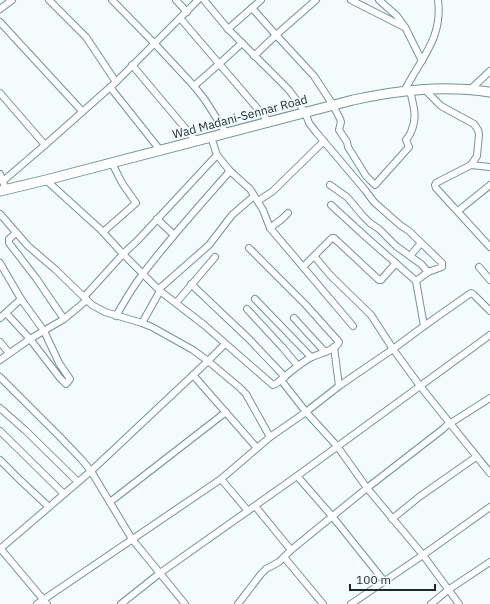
<svg xmlns="http://www.w3.org/2000/svg" width="490" height="604" viewBox="0 0 490 604" font-family="'IBM Plex Sans',sans-serif">
<rect width="100%" height="100%" fill="#f3fbfd"/>
<g fill="none" stroke-linecap="round" stroke-linejoin="round">
<g stroke="#70949d" stroke-width="8">
<g id="minor">
<polyline points="49,0 86,37 116,82"/>
<polyline points="112,0 155,44 194,86 205,100 226,133"/>
<polyline points="176,0 187,12"/>
<polyline points="204,0 228,29 289,90 305,112 309,123 316,132 365,190 374,202 400,225 409,231 442,263 442,267 428,272 416,281"/>
<polyline points="351,0 404,27"/>
<polyline points="379,0 397,16 405,27 422,61"/>
<path d="M252,8L276,35L314,76L333,105L340,119L341,122L339,130L347,142L348,147L366,176L375,185L409,147L406,140C408,137 410,135 411,132C418,116 413,105 410,90"/>
<polyline points="0,9 12,0"/>
<polyline points="180,18 269,122"/>
<polyline points="0,22 82,111"/>
<polyline points="228,29 261,0"/>
<polyline points="254,56 276,35 316,0"/>
<polyline points="132,65 196,141"/>
<polyline points="194,86 219,64 242,43"/>
<polyline points="110,87 160,150"/>
<polyline points="424,89 441,106 474,124 478,130 479,134 477,156 471,165 436,183 435,185 436,188 490,247"/>
<polyline points="471,89 490,71"/>
<path d="M405,90C420,59 443,39 438,0"/>
<polyline points="0,93 45,145"/>
<polyline points="217,155 230,171 250,189 263,210 270,228 353,326"/>
<polyline points="471,165 490,167"/>
<polyline points="0,174 6,190"/>
<path d="M46,180L101,230L123,254L160,291L203,324L273,385L277,383C287,375 301,362 312,357C320,353 335,351 339,342L305,304L249,248"/>
<polyline points="3,181 45,145 116,82 198,0"/>
<polyline points="330,185 347,197 363,216 370,223 379,229 396,246 421,264 428,272"/>
<polyline points="258,201 273,191 324,141"/>
<polyline points="331,205 366,237 416,281 424,326"/>
<polyline points="458,211 490,185"/>
<polyline points="0,214 28,246 56,270 92,305 105,312 142,323 152,327 193,350 208,361 239,387 246,394 270,437"/>
<polyline points="157,219 174,235"/>
<polyline points="270,228 282,219 288,213"/>
<polyline points="103,232 136,203 122,183 112,163"/>
<polyline points="16,233 9,239 9,243 36,278 64,319"/>
<polyline points="314,256 331,276 371,315 393,349 420,386 490,473"/>
<polyline points="410,256 421,243"/>
<polyline points="0,263 21,299 0,318"/>
<polyline points="303,267 332,238 334,238 379,280 381,280 396,263"/>
<polyline points="479,267 490,280"/>
<polyline points="191,284 249,339 285,377"/>
<polyline points="159,289 209,245 232,215 254,196"/>
<polyline points="84,297 123,254 138,240 217,155 211,137"/>
<polyline points="255,299 311,357"/>
<polyline points="176,303 215,257"/>
<polyline points="247,309 283,348 298,366"/>
<polyline points="6,313 30,339 60,378 66,384 67,383 70,379 59,363 44,331 21,299"/>
<path d="M116,316C124,302 132,288 142,275C170,238 200,205 230,171"/>
<polyline points="294,318 325,352"/>
<polyline points="142,323 160,291"/>
<polyline points="0,342 9,353"/>
<polyline points="334,347 339,386"/>
<polyline points="0,360 30,339 64,319 87,300"/>
<polyline points="193,375 257,448"/>
<polyline points="0,377 61,438 82,460 91,471 132,539 185,604"/>
<polyline points="281,380 306,412 337,446 367,488 423,555 459,604"/>
<polyline points="0,408 26,431 78,482"/>
<polyline points="0,431 64,494"/>
<polyline points="0,460 20,480 49,507"/>
<polyline points="297,476 332,516 384,581"/>
<polyline points="221,479 248,511"/>
<polyline points="110,502 226,412"/>
<polyline points="255,506 291,550"/>
<polyline points="392,519 419,497 476,457"/>
<polyline points="0,548 47,604"/>
<polyline points="0,549 91,471 208,361 225,344"/>
<polyline points="284,557 323,604"/>
<polyline points="37,604 221,479 270,437 306,412 339,386 393,349 424,326 468,295 471,293 473,294 490,311"/>
<polyline points="121,604 160,573 297,476 490,335"/>
<polyline points="238,604 261,574 266,569 279,562 291,550 367,488 443,429 446,426 490,398"/>
<polyline points="351,604 423,555 490,507"/>
<polyline points="431,604 448,590 490,562"/>
</g>
</g>
<g stroke="#70949d" stroke-width="11">
<path id="highway" d="M0,191L46,180L353,100C399,90 443,85 490,92"/>
</g>
<use href="#minor" stroke="#fff" stroke-width="6"/>
<use href="#highway" stroke="#fff" stroke-width="9"/>
</g>
<g text-anchor="middle" stroke-width="3.5" stroke-linejoin="round" paint-order="stroke">
<g font-size="12" fill="#1a292c" stroke="#f3fbfd">
<text transform="translate(240 117) rotate(-15)" y="4">Wad Madani-Sennar Road</text>
</g>
</g>
<path d="M350 584v6h85v-6" fill="none" stroke="#1a292c" stroke-width="2"/>
<text x="356" y="584" font-size="12" fill="#1a292c" stroke="#f3fbfd" stroke-width="3" paint-order="stroke">100 m</text>
</svg>
